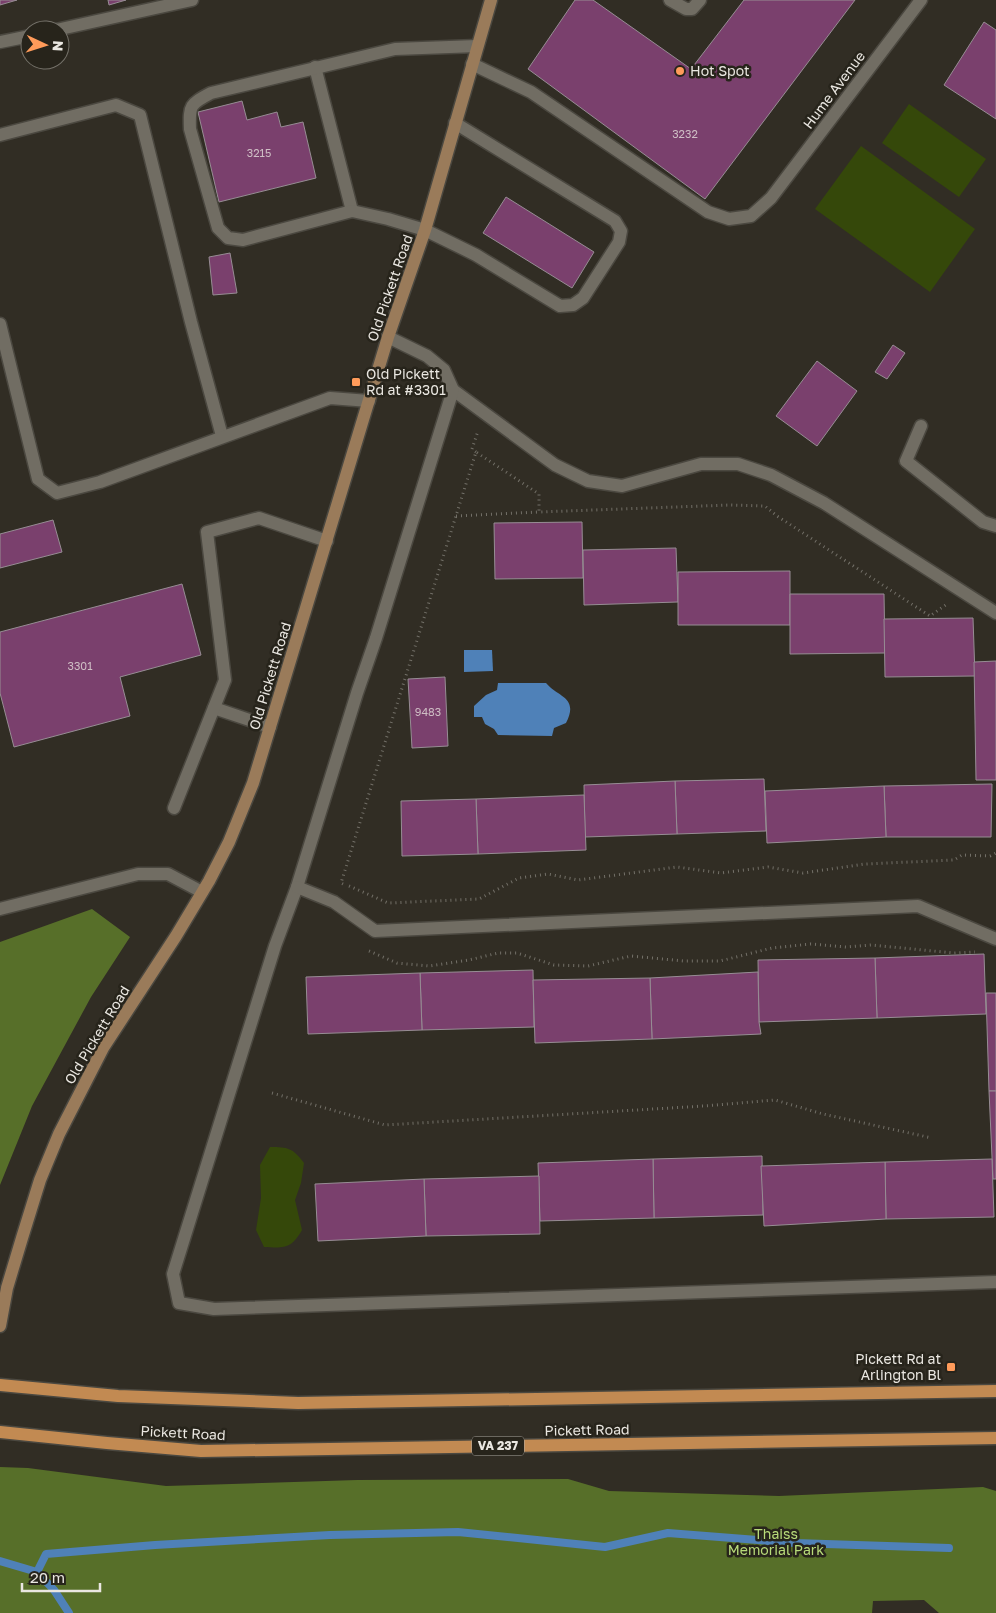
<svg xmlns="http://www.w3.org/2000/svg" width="996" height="1613" viewBox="0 0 996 1613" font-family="'Golos Text',sans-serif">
<rect width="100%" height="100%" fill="#312d24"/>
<g fill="#35480a">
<polygon points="909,104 986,159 959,197 882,143"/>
<polygon points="861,146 975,229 930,292 815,209"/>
<path d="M270,1147C288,1147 293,1148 304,1163L301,1183L295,1200L302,1230C291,1249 285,1248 264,1247L256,1230L261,1198L260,1165Z"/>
</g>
<g fill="#576f29">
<polygon points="92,909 130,937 91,997 32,1106 0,1185 0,942"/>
<polygon points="0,1467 28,1468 166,1486 357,1480 568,1479 609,1491 779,1496 983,1487 996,1491 996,1613 939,1613 924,1600 873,1601 872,1613 0,1613"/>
</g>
<g fill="#4f81b8">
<polygon points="464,650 492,650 493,671 464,672"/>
<path d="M498,683H546C559,698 579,697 566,723L554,728L552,736L498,735L494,729L485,724L482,717H474V706L486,695L497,690Z"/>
</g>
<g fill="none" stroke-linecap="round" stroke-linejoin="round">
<g stroke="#4f81b8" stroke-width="8">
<polyline points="0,1561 37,1572 54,1590 69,1613"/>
<polyline points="37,1572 46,1554 155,1545 330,1535 458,1532 605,1547 668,1533 795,1543 949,1548"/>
</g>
</g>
<g fill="#7a406d" stroke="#978d94">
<polygon points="0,0 17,0 0,5"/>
<polygon points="108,0 126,0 109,5"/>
<polygon points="575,0 593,0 691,69 744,0 855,0 705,199 528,69"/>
<polygon points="984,22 996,30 996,119 944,85"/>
<polygon points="242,101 247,120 277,112 281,127 303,122 316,178 219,202 198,112"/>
<polygon points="506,197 594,252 572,288 483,233"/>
<polygon points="230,253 237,293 213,295 209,257"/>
<polygon points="893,345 905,353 887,379 875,372"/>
<polygon points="817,361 857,391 817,446 776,416"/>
<polygon points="53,520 62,552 0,568 0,534"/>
<polygon points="582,522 583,578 495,579 494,523"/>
<polygon points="676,548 678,602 584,605 583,550"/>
<polygon points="790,571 790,625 678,625 678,572"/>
<polygon points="182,584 201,655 120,677 130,716 14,747 0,693 0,632"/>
<polygon points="790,594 884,594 885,653 790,654"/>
<polygon points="973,618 975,676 885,677 884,619"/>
<polygon points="996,661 996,780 976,780 974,662"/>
<polygon points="445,677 448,746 412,748 408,679"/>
<polygon points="764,779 766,831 677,834 675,781"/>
<polygon points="675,781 677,834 585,837 584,785"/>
<polygon points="992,784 991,837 886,837 884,786"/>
<polygon points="884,786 886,837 767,843 765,791"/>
<polygon points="584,795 586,850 478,854 476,799"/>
<polygon points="476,799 478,854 402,856 401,801"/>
<polygon points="984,954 986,1014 877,1018 875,958"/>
<polygon points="875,958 877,1018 759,1022 758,960"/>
<polygon points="533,970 534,1027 422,1030 420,973"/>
<polygon points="758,972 759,1022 761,1034 652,1039 650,978"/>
<polygon points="420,973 422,1030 308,1034 306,977"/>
<polygon points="650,978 652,1039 535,1043 533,980"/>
<polygon points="986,993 996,993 996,1091 989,1091"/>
<polygon points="989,1091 996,1091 996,1179 993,1179"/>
<polygon points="762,1156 763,1215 654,1218 653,1159"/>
<polygon points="653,1159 654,1218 540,1221 538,1163"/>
<polygon points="992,1159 994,1217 886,1219 885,1162"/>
<polygon points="885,1162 886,1219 764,1226 761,1166"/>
<polygon points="539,1176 540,1234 426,1236 424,1179"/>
<polygon points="424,1179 426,1236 318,1241 315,1184"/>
</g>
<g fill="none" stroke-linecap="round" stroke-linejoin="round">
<g stroke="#4b4840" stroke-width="15">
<g id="lane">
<polyline points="670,0 686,9 692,9 700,0"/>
<polyline points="56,30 192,0"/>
<polyline points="0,42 30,36"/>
<polyline points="472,64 531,92 708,212 729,219 751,216 771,198 921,0"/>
<polyline points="315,67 352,211"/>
<path d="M455,123L615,221L621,231L619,242L583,298L573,305L560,306L476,255L425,230L388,219L352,211L243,240L228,238L218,228L190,129C189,105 190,104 211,93L395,49L477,46"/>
<polyline points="0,135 116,105 140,115 191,322 222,436"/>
<polyline points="0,324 38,479 57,493 100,482 330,398 369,401"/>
<polyline points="388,337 427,356 444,370 453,390 555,465 588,481 622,486 701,464 738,464 771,475 824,503 996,613"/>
<polyline points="453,390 376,638 357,693 297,887 275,946 173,1274 179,1303 214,1309 996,1282"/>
<polyline points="921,426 906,461 983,522 996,526"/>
<polyline points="214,708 270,727"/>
<polyline points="174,808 225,680 207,532 259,518 327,541"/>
<polyline points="297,887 334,902 375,931 918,906 996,939"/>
</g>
</g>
<g stroke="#4b4840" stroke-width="15">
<polyline id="street" points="0,909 138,874 168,874 202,892"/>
</g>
<g stroke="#4b4840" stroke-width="15">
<polyline id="secondary" points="0,1326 7,1288 22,1238 40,1180 59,1134 103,1048 176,936 209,881 229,842 253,783 388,337 425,230 491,0"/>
</g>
<g stroke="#4b4840" stroke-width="15">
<g id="primary">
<polyline points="0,1385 118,1396 298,1403 996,1391"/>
<polyline points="0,1432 107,1443 201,1451 996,1438"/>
</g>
</g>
<g stroke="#737068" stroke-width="3" stroke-dasharray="1 4" stroke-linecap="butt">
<polyline points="476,452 472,449 478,431"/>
<polyline points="456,516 539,512"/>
<polyline points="343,884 341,883 476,452 539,494 539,512 730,505 765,506 777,516 930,616 947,604"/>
<polyline points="349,886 388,903 479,899 519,878 548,874 578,880 677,867 721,873 768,867 803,873 865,864 954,860 962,855 990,856 996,853"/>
<polyline points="369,951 397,963 429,966 469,960 498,953 517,953 554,965 588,966 631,956 684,961 720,961 772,948 811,944 846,947 871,945 954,953 975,952"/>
<polyline points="272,1093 385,1125 704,1106 775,1100 823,1114 932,1138"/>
</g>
<use href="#lane" stroke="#716d63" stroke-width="12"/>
<use href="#street" stroke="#716d63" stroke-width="12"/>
<use href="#secondary" stroke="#9a7b5a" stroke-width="12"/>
<use href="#primary" stroke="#c28a52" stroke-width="12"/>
</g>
<g fill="#ff9b5a" stroke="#27241b" stroke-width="2">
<circle cx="680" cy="71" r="5"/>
<rect x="351" y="377" width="10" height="10" rx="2.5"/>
<rect x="946" y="1362" width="10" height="10" rx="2.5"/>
</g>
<g text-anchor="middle" stroke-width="5" stroke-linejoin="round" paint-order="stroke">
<g font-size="11" fill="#cebdc4">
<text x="685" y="138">3232</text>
<text x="259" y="157">3215</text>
<text x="80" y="670">3301</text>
<text x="428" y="716">9483</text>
</g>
<rect fill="#27241b" stroke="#b0aca6" stroke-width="1" x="472" y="1436.5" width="52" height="19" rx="4"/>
<g font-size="12" font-weight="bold" fill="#eae7e1">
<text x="498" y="1450">VA 237</text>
</g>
<g font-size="14" fill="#eae7e1" stroke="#27241b" text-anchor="start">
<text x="690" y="76">Hot Spot</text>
<text x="366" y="379">Old Pickett<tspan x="366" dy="16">Rd at #3301</tspan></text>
<text x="941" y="1364" text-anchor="end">Pickett Rd at<tspan x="941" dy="16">Arlington Bl</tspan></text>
</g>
<g font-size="14" fill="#eae7e1" stroke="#27241b">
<text transform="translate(834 90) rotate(-53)" y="5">Hume Avenue</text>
<text transform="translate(390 288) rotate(-71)" y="5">Old Pickett Road</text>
<text transform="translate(270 676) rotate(-73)" y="5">Old Pickett Road</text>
<text transform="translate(97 1035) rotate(-59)" y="5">Old Pickett Road</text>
<text transform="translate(587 1430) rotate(-1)" y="5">Pickett Road</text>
<text transform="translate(183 1433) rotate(3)" y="5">Pickett Road</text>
</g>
<g font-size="14" fill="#b8db7a" stroke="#27241b">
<text x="776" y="1539">Thaiss<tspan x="776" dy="16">Memorial Park</tspan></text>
</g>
</g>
<g transform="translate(45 45) rotate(94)"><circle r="24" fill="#27241b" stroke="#75726a"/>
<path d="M0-4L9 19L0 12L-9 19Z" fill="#ff9b5a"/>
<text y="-8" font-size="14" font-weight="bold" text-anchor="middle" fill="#eae7e1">N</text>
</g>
<path d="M22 1583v8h78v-8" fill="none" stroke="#eae7e1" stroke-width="2.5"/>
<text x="30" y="1583" font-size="15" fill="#eae7e1" stroke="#27241b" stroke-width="4" paint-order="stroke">20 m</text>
</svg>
